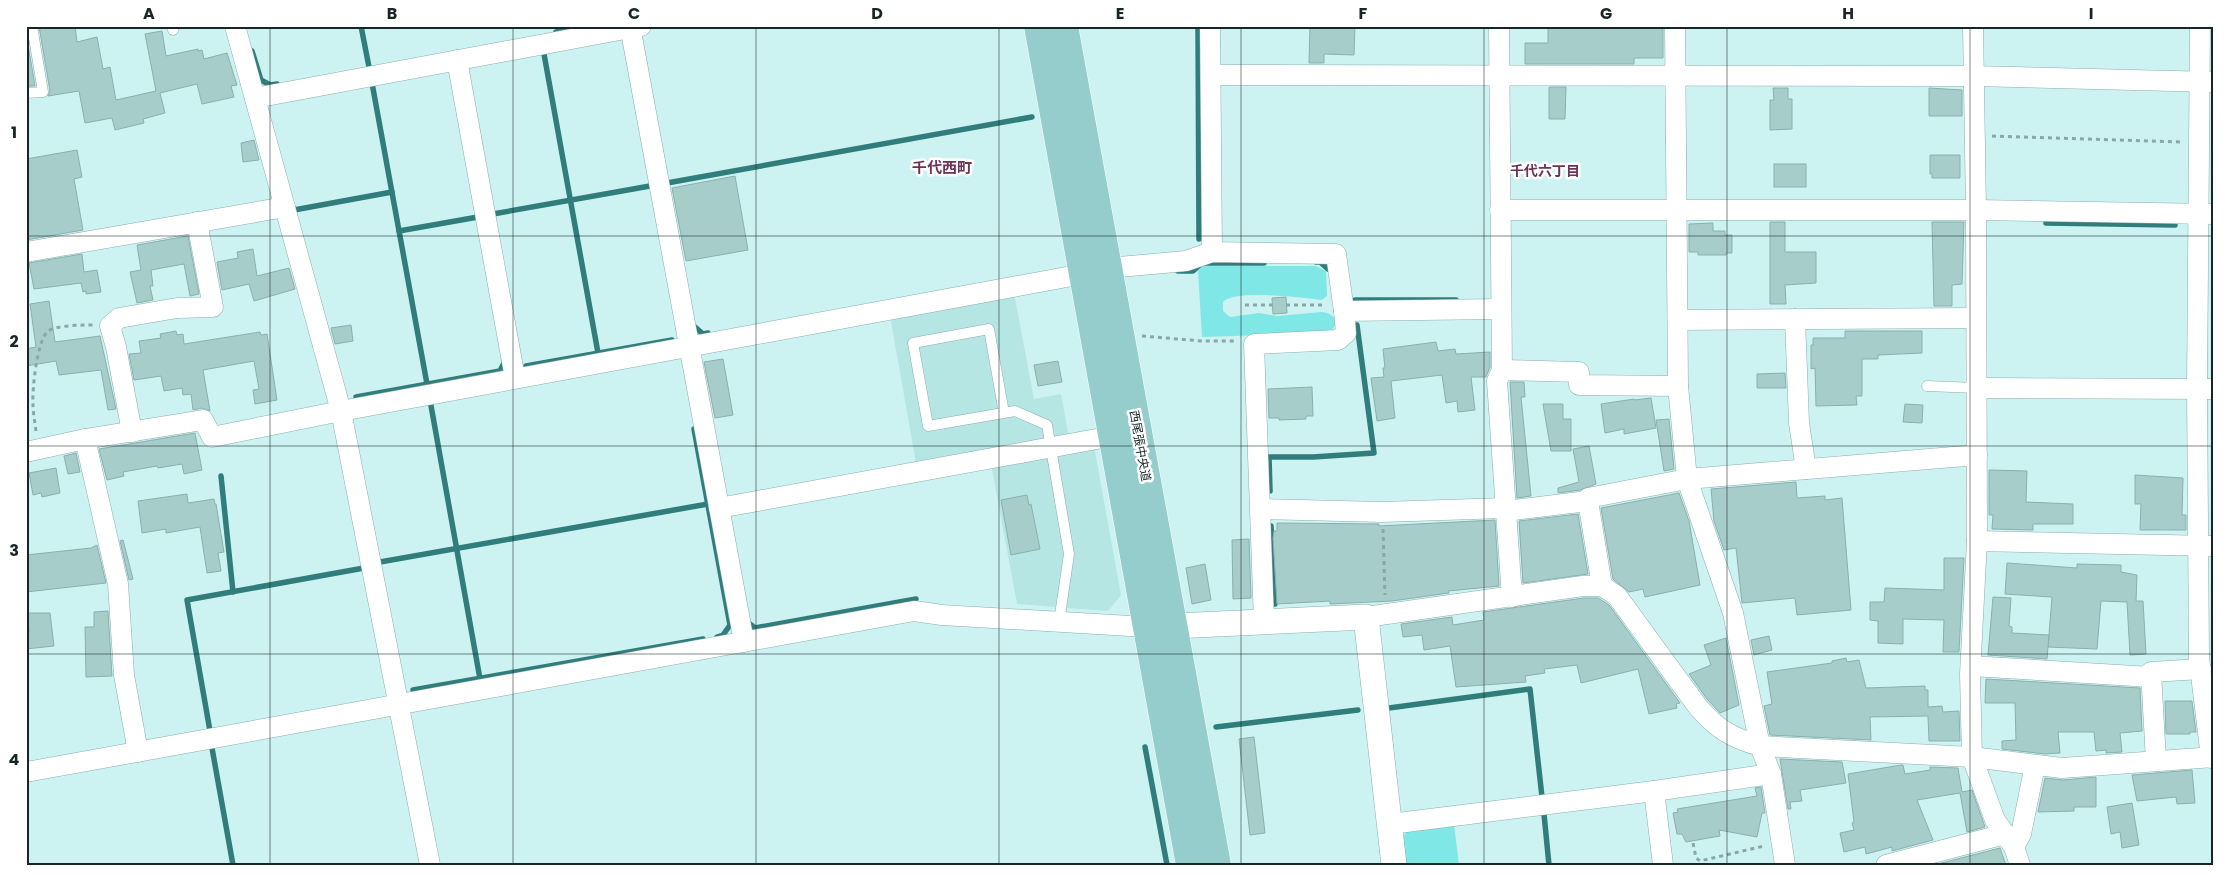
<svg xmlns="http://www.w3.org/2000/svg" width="2240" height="891" viewBox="0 0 2240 891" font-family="Poppins,'Noto Sans JP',sans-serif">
<rect width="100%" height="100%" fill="#ccf3f2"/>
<g fill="#b6e6e4">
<polygon points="1014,293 1034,399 1061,394 1069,438 916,463 890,316"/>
<polygon points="1094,446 1121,595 1108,611 1017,604 991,464"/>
</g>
<g fill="#7fe7e5">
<path d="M1203,266H1316L1326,271L1327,296L1322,300C1304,298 1235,289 1223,302V311L1230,317L1259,313L1277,316L1322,312L1328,313L1335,318L1336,324L1330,333L1202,337L1198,271Z"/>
<polygon points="1454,824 1459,865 1404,865 1401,839 1409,829"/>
</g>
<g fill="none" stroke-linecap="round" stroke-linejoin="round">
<g stroke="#307d7c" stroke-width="5.5">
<polyline points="361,26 369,67"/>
<polyline points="1198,26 1199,239"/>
<polyline points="556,32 585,26"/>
<polyline points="252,51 261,80 270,85 277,84"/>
<polyline points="544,54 598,353"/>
<polyline points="372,83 427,384"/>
<polyline points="667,183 1032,117"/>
<polyline points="294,210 392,192"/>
<polyline points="493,214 650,186"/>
<polyline points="2046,223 2175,225"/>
<polyline points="399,231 478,217"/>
<polyline points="1316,262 1320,262 1328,269"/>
<polyline points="1178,271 1193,271 1202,263 1264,263"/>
<polyline points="1355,300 1456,300"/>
<polyline points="695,327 703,334 708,333"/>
<polyline points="526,366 672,340"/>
<polyline points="356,397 500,371 505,361"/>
<polyline points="430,400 480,679"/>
<polyline points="694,429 730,625 723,635 717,637"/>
<polyline points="221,476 233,592"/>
<polyline points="1270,491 1269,457 1313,457 1374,453 1357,325"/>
<polyline points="1271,526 1275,604"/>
<polyline points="380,562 708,504"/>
<polyline points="746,621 755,628 916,599"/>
<polyline points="413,690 703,639"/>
<polyline points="1389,708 1530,689 1542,797"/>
<polyline points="1216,727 1358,710"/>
<polyline points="210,731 187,600 364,568"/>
<polyline points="1145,747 1167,865"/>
<polyline points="212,748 233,865"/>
<polyline points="1544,814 1549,865"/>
</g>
</g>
<g fill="#a7cdcb" stroke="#8aafae">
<polygon points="39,26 75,26 77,42 97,37 103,69 110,67 116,100 156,91 145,34 162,31 166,56 198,49 198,51 202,50 204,59 227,53 237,85 231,86 234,97 202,104 197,84 160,93 165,113 143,119 144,123 115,130 112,118 85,123 79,91 48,96 50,91"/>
<polygon points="1310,26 1355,26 1354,55 1324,54 1324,63 1309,63"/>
<polygon points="1548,26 1663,26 1663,58 1634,58 1634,64 1525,64 1525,43 1548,43"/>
<polygon points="26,33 35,86 26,86"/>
<polygon points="1549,87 1566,87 1565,119 1549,119"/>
<polygon points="1773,88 1788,88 1788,99 1792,99 1792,129 1770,130 1770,100 1774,100"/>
<polygon points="1929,88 1962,90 1962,116 1929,116"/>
<polygon points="254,140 259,160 243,162 241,143"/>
<polygon points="77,150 82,177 74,179 83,230 26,240 26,159"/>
<polygon points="1930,155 1960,155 1960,178 1932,178 1932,174 1930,174"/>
<rect x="1774" y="164" width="32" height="23"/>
<polygon points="735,176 748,250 686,261 672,188"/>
<polygon points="1770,222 1785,222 1785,252 1816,252 1816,283 1785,285 1786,304 1770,304"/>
<polygon points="1932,222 1964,222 1962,284 1952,285 1952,306 1934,306"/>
<polygon points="1713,223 1713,231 1725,231 1725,235 1732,235 1732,253 1726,253 1726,255 1698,255 1698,252 1689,252 1689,224"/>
<polygon points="188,236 199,294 190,296 184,264 151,270 153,286 150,286 153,300 137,303 130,272 141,270 137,245"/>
<polygon points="253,249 257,276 289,268 295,289 254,301 249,284 222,290 217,262 238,258 237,252"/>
<polygon points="82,254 84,272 97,270 101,292 86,294 86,291 83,292 81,283 34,289 29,263"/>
<polygon points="1286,297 1287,313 1273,314 1272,298"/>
<polygon points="49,301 55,342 100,336 116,409 108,410 101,370 59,375 56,361 26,366 26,349 36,347 30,304"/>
<polygon points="351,325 353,341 335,344 331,328"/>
<polygon points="176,331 177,335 183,334 184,344 260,332 261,335 267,334 277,400 255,404 253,390 259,389 254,361 203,370 210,411 202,408 193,410 191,394 183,395 182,388 164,391 161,376 134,380 129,354 141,353 139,341 161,338 160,334"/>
<polygon points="1845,331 1922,331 1922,353 1878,355 1878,359 1862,359 1862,396 1856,396 1857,405 1816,406 1815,368 1811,369 1811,345 1813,345 1813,338 1845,338"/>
<polygon points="1436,342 1438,351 1455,349 1456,354 1490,352 1490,367 1486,377 1471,377 1475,410 1458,412 1457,401 1446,403 1442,375 1391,381 1395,418 1377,421 1371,378 1384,377 1383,368 1385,368 1383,349"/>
<polygon points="723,359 733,415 715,418 704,362"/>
<polygon points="1058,361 1062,382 1038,386 1034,365"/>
<polygon points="1785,373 1786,388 1757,388 1757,374"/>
<polygon points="1510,382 1524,382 1525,397 1521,397 1531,496 1517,498"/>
<polygon points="1312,387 1313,416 1306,416 1306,419 1279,420 1279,418 1269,418 1268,389"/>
<polygon points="1651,398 1656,428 1624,434 1624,429 1605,433 1601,404 1634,399 1634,400"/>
<polygon points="1543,404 1563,404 1563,419 1571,419 1571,451 1551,451"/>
<polygon points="1905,404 1923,405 1922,423 1903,422"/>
<polygon points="1669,419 1674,469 1664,471 1656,420"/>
<polygon points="195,433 202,470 184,474 182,464 158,468 157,466 123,472 124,476 107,480 99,449"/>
<polygon points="1589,446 1596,484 1580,490 1558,493 1558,488 1579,482 1573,449"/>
<polygon points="76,453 80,472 68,474 64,456"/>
<polygon points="56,468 60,493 42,497 41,493 33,495 29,473"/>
<polygon points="1989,470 2027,471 2026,502 2073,504 2073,524 2033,524 2033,530 1992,529 1993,515 1989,515"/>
<polygon points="2135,475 2183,478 2182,515 2186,515 2186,530 2140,530 2141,504 2135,504"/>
<polygon points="1796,482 1797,498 1825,496 1825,500 1842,498 1851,610 1797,615 1795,598 1742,603 1736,548 1724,550 1714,521 1711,489"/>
<polygon points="1679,493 1689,521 1700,585 1645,597 1643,589 1629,592 1613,579 1601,508"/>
<polygon points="187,494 188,503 214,499 215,504 216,504 224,552 218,553 221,571 207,573 200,527 166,533 166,529 142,533 138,501"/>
<polygon points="1027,495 1029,505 1031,504 1040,549 1011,555 1001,500"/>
<polygon points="1578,514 1588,574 1523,583 1519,521"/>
<polygon points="1495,520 1499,586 1448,591 1449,593 1392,601 1330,604 1330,601 1277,604 1273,538 1274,531 1277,531 1277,523 1379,524 1379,526"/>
<polygon points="1249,539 1251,598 1233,599 1232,540"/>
<polygon points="123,540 133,579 129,580 120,541"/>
<polygon points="97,545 106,583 26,592 26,555 91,548"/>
<polygon points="1944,558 1964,558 1959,652 1943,652 1944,620 1903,619 1903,644 1878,643 1878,621 1870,620 1870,602 1884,602 1885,588 1944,590"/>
<polygon points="2007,563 2077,568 2077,564 2121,565 2121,572 2137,575 2136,601 2143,601 2146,654 2130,655 2127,602 2101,601 2097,649 2048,647 2052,597 2005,594"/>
<polygon points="1205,564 1211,600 1192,604 1186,568"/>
<polygon points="1993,597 2011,598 2009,626 2012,627 2012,633 2049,635 2047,659 1988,655"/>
<polygon points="1584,598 1598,598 1609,605 1680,703 1676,704 1677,708 1649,714 1638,669 1581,683 1577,665 1544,669 1545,673 1525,676 1526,682 1456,687 1450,646 1424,650 1422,635 1403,637 1401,624 1452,617 1453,625 1484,620 1483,612"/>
<polygon points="108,611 112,676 86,677 85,627 94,627 94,612"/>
<polygon points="28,613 50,613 54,646 26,649 26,633 29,633"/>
<polygon points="1769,636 1772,650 1754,655 1751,640"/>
<polygon points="1726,638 1739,705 1720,713 1707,699 1689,674 1711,665 1704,645"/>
<polygon points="1846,658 1847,662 1859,660 1866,688 1925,686 1925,690 1928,690 1928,707 1942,706 1943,712 1959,711 1960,741 1929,741 1928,716 1870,717 1871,740 1770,735 1764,706 1772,704 1767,672 1832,663 1832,661"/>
<polygon points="1986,679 2140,688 2142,731 2120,733 2122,752 2106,753 2106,750 2096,751 2094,732 2058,732 2060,753 2045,754 2002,749 2002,741 2016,740 2015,703 1985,703"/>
<polygon points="2165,701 2192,701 2196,732 2190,732 2190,734 2166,734"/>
<polygon points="1254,737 1265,833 1250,835 1239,739"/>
<polygon points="1780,759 1842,762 1846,783 1800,790 1802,801 1790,802 1791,809 1788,809"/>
<polygon points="1901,765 1903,765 1905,774 1930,770 1930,767 1958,768 1962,792 1972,790 1985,827 1967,832 1960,793 1917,800 1933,840 1892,851 1892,847 1866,854 1865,847 1844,852 1840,833 1854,830 1852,823 1854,822 1848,774"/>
<polygon points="2192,770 2195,803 2177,804 2176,797 2137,801 2132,775"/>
<polygon points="2096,777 2096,807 2074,807 2074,811 2038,812 2045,778 2063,780"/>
<polygon points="1761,787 1765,813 1762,813 1757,837 1719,830 1720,836 1686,842 1682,834 1677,834 1673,813 1678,812 1677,809 1757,796 1755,788"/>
<polygon points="2132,803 2139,845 2122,848 2120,832 2111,834 2107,807"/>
<polygon points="2000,848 2006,865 1934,865"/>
</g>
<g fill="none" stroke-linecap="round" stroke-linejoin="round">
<g stroke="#89aead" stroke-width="11">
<g id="service">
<polyline points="173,26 173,30"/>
<polyline points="26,93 43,92 32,26"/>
<polyline points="1927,386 1977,388"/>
<polyline points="1004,413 989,329 913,343 928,426 1015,411 1047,425 1069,554 1059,622"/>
</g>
</g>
<g stroke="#89aead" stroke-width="21">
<g id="minor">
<polyline points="235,26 341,411 430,865"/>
<polyline points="630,26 744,642"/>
<polyline points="1210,26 1212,252"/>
<polyline points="1499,26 1502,370 1497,381 1512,597"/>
<polyline points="1675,26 1678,386 1687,479 1733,613 1760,746 1771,774 1785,865"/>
<polyline points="1973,26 1976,210 1977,541 1970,674 1972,757 1995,820 2014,847 2020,865"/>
<polyline points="2200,26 2197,388 2199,658 2211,758"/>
<polyline points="457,60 515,378"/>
<polyline points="1211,75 1973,76 2214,82"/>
<polyline points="255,98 641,26"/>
<polyline points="1500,210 1976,210 2214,214"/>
<polyline points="26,252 285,207"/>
<polyline points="1108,268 1186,261 1212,252 1336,254 1344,311 1500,309"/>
<polyline points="1795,319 1799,423 1806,469"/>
<polyline points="1678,320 1976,318"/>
<polyline points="1502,370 1579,372 1579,385 1678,386"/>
<polyline points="1977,388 2214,389"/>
<polyline points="132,432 116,347 110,326 119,318 177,308 213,307 197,222"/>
<polyline points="85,439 118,584 124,675 138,752"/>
<polyline points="26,452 85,439 203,420 212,437 341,411 1083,274"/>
<polyline points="1588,501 1602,586"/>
<polyline points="719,508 1113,436"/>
<polyline points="1262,509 1382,512 1505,508"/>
<polyline points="1505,511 1588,501 1588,498 1687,479 1977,455"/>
<polyline points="1977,541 2214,546"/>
<path d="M1366,617L1583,586H1602L1617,596L1698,707C1717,729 1732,738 1760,746L1972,757L2062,768L2214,757"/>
<polyline points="1264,621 1254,344 1338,340 1346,333 1344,311"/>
<polyline points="1971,666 2151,677"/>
<polyline points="2156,761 2151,672 2201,669"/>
<polyline points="26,772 914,611 942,615 1147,627"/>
<polyline points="1654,791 1663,865"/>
<polyline points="1390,824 1654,791 1771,774"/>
<polyline points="2014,847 2021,834 2035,765"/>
<polyline points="1886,865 2005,834"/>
</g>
</g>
<g stroke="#89aead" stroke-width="26">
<polyline id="tertiary" points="1152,627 1366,617 1394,865"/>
</g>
<g stroke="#fff" stroke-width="29">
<g id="primary">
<polyline points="1038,26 1190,865"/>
<polyline points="1064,26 1217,865"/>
</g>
</g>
<g stroke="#89a7a6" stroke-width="3" stroke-dasharray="4 4" stroke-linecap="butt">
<polyline points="1992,136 2181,142"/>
<polyline points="1245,305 1272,305"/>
<polyline points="1286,305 1326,305"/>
<polyline points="1142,336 1202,341 1236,341"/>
<path d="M36,431C35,422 33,413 33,404C32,390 37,342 47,332C54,325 83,325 93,325"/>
<polyline points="1383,529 1385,595"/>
<polyline points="1693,843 1696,858 1700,861 1764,846"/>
</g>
<use href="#service" stroke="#fff" stroke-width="10"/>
<use href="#minor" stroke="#fff" stroke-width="20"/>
<use href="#tertiary" stroke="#fff" stroke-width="25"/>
<use href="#primary" stroke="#94cdcb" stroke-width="28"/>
</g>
<path fill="none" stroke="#182626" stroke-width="1" stroke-opacity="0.55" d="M270,26V865M513,26V865M756,26V865M999,26V865M1241,26V865M1484,26V865M1727,26V865M1970,26V865M26,236H2214M26,446H2214M26,654H2214"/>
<g text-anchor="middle" stroke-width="5" stroke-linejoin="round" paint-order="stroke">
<g font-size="12" fill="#182626" stroke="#fff">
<text transform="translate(1140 446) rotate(80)" y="4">西尾張中央道</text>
</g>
<g font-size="14" font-weight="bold" fill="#6e3157" stroke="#fff">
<text x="1545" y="176">千代六丁目</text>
</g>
<g font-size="15" font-weight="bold" fill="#6e3157" stroke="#fff">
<text x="942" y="173">千代西町</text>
</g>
</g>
<rect width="2240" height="891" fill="none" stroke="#ffffff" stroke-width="55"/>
<rect x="28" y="28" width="2184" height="836" fill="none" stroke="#182626" stroke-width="2"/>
<g font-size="16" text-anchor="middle" font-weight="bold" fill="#182626">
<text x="149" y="19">A</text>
<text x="392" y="19">B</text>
<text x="634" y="19">C</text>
<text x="877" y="19">D</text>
<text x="1120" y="19">E</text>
<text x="1363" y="19">F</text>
<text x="1606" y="19">G</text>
<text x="1848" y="19">H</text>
<text x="2091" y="19">I</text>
<text x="14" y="138">1</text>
<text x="14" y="347">2</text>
<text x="14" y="556">3</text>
<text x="14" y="765">4</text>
</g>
</svg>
